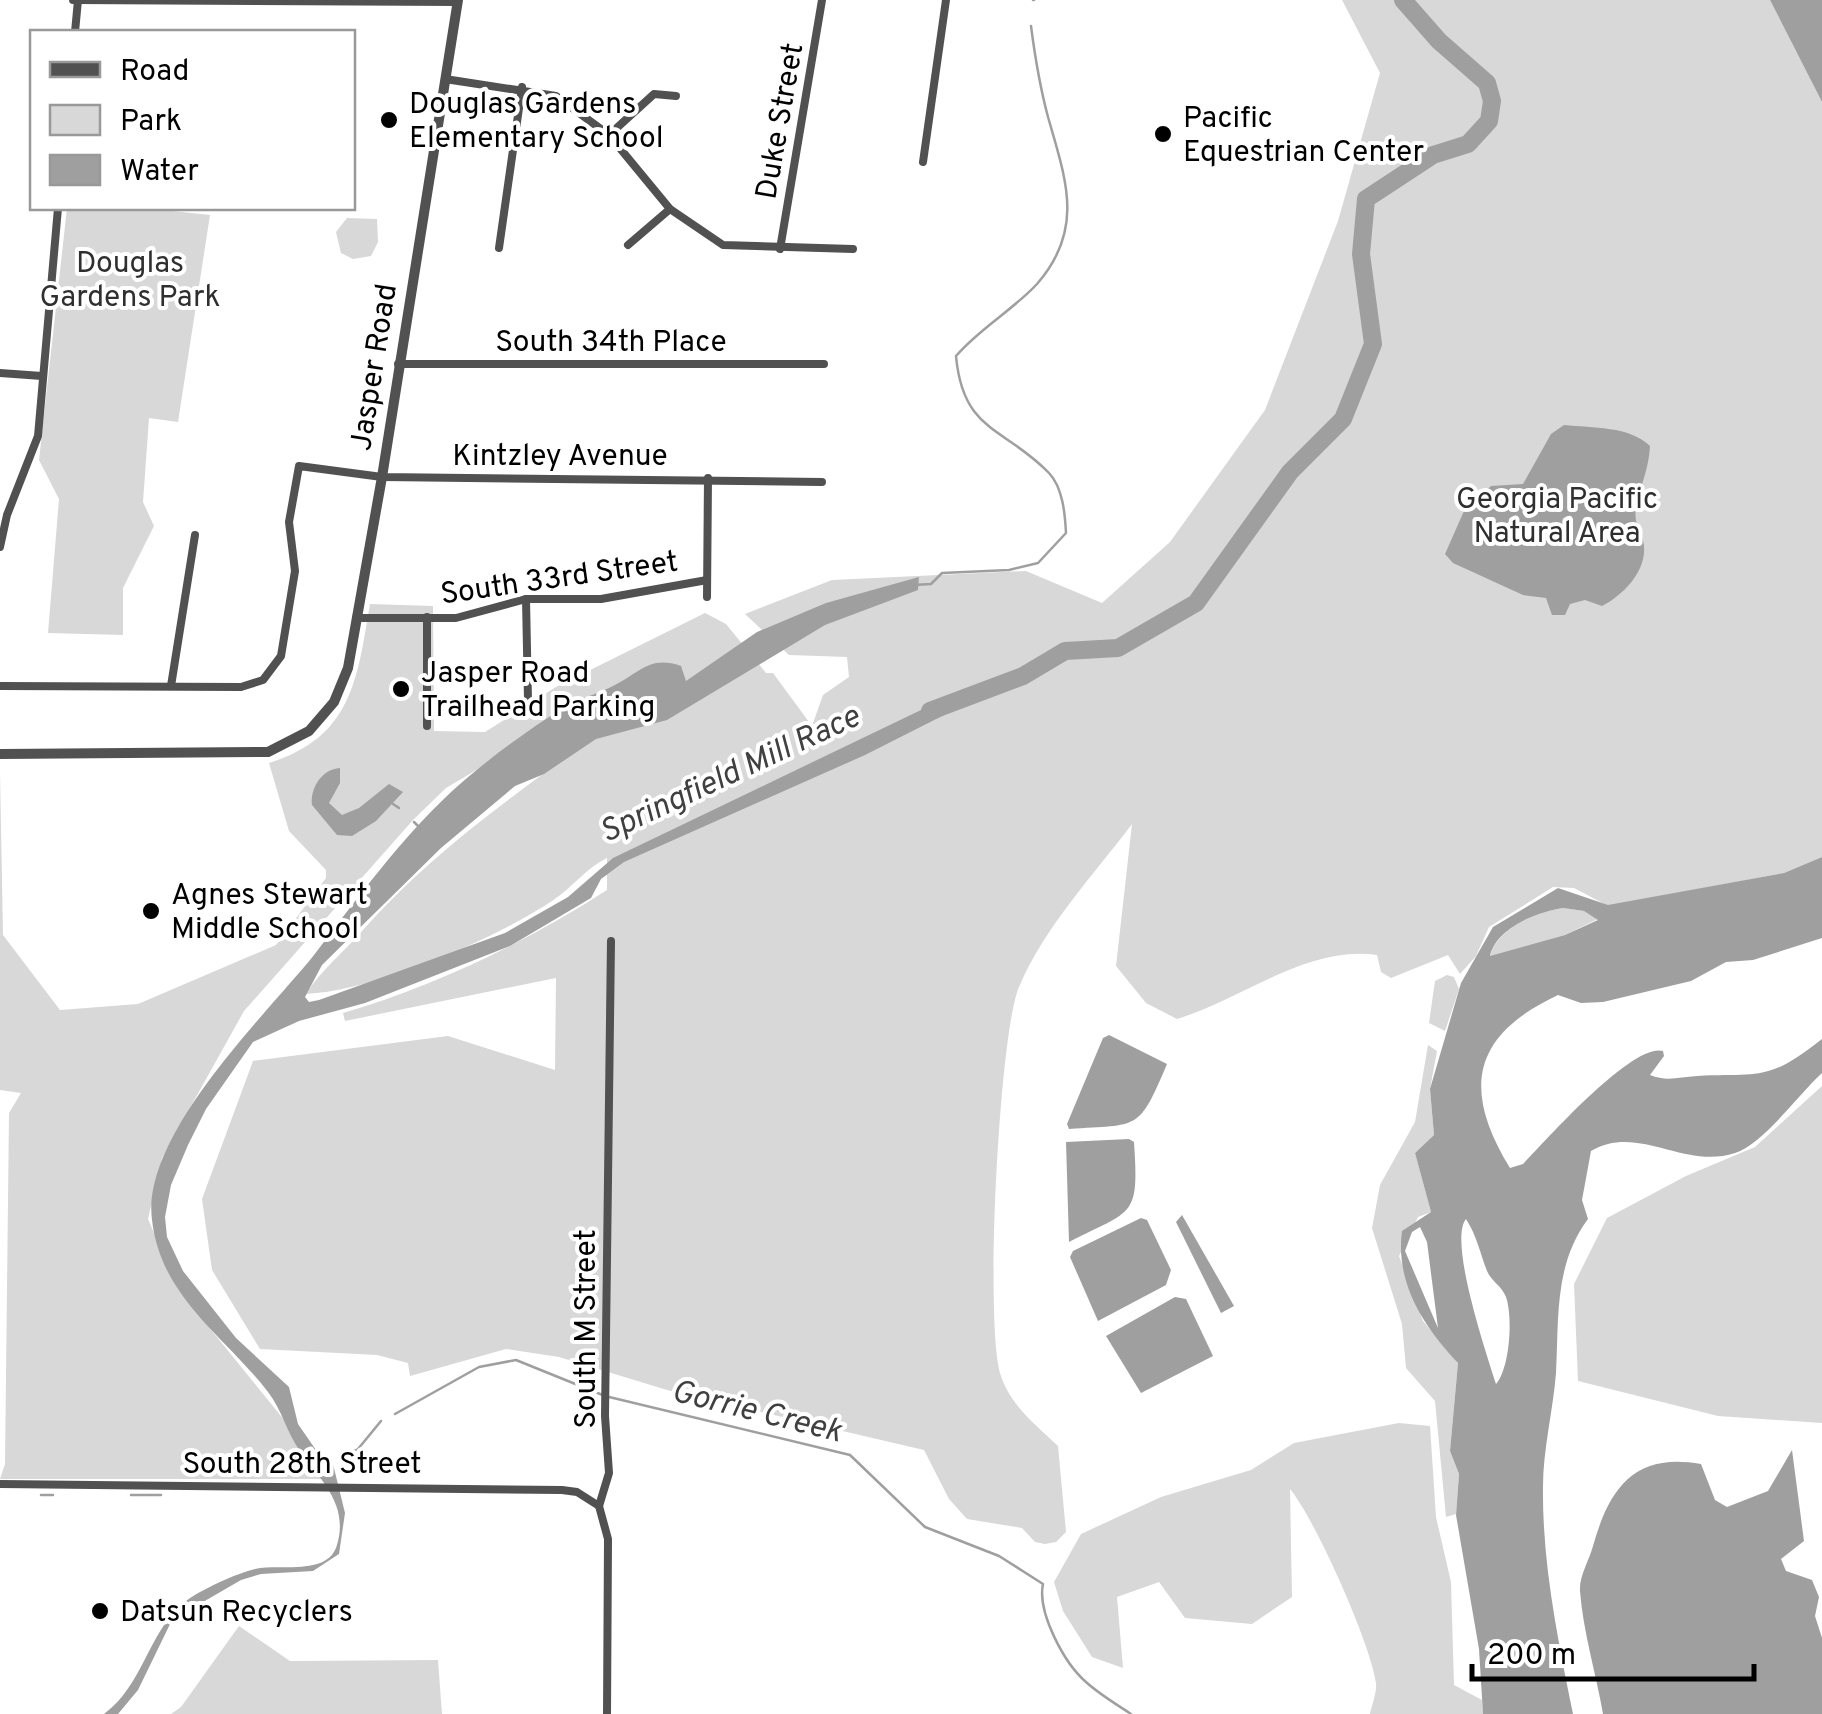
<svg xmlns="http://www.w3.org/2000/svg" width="1822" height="1714" viewBox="0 0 1822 1714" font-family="Overpass,sans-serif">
<rect width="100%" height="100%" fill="#fff"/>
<g fill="#d8d8d8">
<path d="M1342,0H1770L1822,102V857L1784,873L1608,906L1574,888L1553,887L1489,927L1476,956L1460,974L1448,955L1391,978L1381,972L1377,955C1306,945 1242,1000 1177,1019L1146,1003L1116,966L1132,824C1093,876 1045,926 1019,987C999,1033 984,1329 1001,1376C1011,1406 1036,1425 1058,1446L1066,1532L1056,1542L1045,1544L1035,1542L1022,1528L967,1519L949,1499L924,1450L667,1390L559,1357L506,1349L410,1376L408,1363L377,1355L260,1349L212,1270L202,1199L253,1061L448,1036L555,1070L556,978L345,1021L343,1013C435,986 527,942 607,890V858C586,868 572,888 552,901C495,939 375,991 306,994C322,969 342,954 362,931C422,863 492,811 566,757L500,756L446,788L413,820L244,1011L162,1158L148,1219L178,1289L332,1479H0L5,1464L9,1113L21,1093L0,1090V771L3,935L60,1010L138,1004L276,945L326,878V870L289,831L269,763C352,737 357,680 370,604L433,606L434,731L485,732L556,687L705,613L726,624L766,673H773L812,726L823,695L849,677L847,657L789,655L745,614L832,580L1026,571L1102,603L1170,542L1265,410L1338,221L1380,73Z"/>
<polygon points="67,208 145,208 210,215 178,422 149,418 143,502 154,526 123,588 123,635 48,633 59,499 39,460"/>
<polygon points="347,218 377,219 378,242 371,256 353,259 341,253 336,232"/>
<path d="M1563,908L1584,911L1598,919L1565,935L1490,957C1496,928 1537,912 1563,908Z"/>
<polygon points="1447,975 1454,977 1459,989 1445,1031 1429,1023 1435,981"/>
<polygon points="1428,1045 1437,1051 1430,1089 1434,1135 1415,1153 1431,1212 1418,1217 1399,1256 1423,1321 1458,1363 1450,1451 1459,1474 1456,1514 1446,1517 1435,1401 1406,1368 1402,1324 1372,1228 1380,1185 1415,1122"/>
<polygon points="1822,1086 1822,1423 1718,1416 1578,1381 1574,1284 1607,1218 1686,1176 1755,1147"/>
<path d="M1399,1423L1430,1426L1436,1517L1451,1582L1454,1685L1482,1700L1483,1714H1370C1372,1705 1377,1692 1376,1683C1371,1644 1315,1519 1290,1489L1292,1597L1252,1624L1185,1618L1159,1582L1117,1597L1123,1668L1092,1657L1063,1611L1054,1582L1081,1534L1161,1497L1251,1470L1294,1443Z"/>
<polygon points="239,1626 290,1661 438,1660 442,1714 171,1714 181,1707"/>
</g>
<g fill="#9f9f9f" fill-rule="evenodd">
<polygon points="1770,0 1822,0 1822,102"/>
<path d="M1564,425C1592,428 1630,426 1650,446C1649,469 1640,486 1636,508C1634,521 1638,526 1642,537C1652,566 1625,594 1602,606L1585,600L1570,604L1565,615H1552L1546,598L1523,595L1453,563L1445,554L1464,511L1491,486L1523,484L1551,434Z"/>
<path d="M919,577L918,590L825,625L667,720L596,739L544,774L515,786L441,848L322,965L305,997L309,1002L319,1000L505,933L568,897L613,858L946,698L954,710L865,755L624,862L601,879L591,898L510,946L365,1003L299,1021L253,1042L206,1109L188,1145L171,1185L165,1217L167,1237L183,1271L236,1338L289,1387L298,1424L318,1453L332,1460L345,1513L339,1554L313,1571L261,1574L241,1580L172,1620L138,1690L118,1714H104C149,1681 148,1619 200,1592C217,1583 236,1574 255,1569C278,1563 328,1577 337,1545C349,1504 321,1481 300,1451C287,1433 282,1410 268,1392C225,1336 161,1298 152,1220C141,1135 265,1016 314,955C356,900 399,841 450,793C483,763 527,730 565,707C580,698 598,694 613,686C640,673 649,655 681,666L686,681L757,632L826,603Z"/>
<path d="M340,768V783L329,803L342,815L359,808L389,784L403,792L376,821L352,836L337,835L312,805C310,788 322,769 340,768Z"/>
<path d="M1822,857V938L1753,960L1726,962L1691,981L1603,1002L1581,1003L1558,995C1473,1035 1461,1088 1510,1168L1523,1164C1546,1140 1633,1042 1663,1051L1664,1056L1650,1075C1667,1082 1679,1077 1697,1076C1760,1073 1768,1082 1822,1039V1073C1799,1094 1763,1144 1735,1153C1684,1170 1638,1123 1591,1151L1582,1200L1588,1219C1554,1265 1559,1317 1556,1373C1553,1411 1543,1449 1543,1487C1542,1563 1558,1640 1573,1714H1483L1479,1649L1456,1515L1459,1474L1450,1451L1458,1363C1424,1327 1395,1283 1402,1231L1431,1212L1415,1153L1434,1135L1430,1089L1461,983L1493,927L1558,888L1608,905L1784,873ZM1563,908L1584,911L1598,920L1565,935L1490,956C1496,928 1537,912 1563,908ZM1466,1219C1477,1236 1480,1253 1487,1271C1491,1281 1502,1286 1506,1297C1513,1317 1510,1368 1496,1384C1487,1355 1448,1241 1466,1219ZM1420,1227L1427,1242L1438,1328L1405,1251L1412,1232Z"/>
<path d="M1109,1035L1167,1064C1138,1132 1140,1124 1069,1129L1067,1124L1103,1038Z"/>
<path d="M1129,1139L1134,1142C1139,1218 1134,1209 1069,1242L1066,1142Z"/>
<polygon points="1182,1215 1234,1306 1221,1313 1176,1222"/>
<polygon points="1141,1218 1147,1220 1171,1270 1166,1285 1098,1321 1070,1257 1073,1251"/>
<polygon points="1175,1297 1186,1299 1213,1356 1141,1393 1106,1336"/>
<path d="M1792,1450L1804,1541L1781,1559L1786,1571L1812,1580L1819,1597L1815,1616L1822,1638V1714H1603C1596,1674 1583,1631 1580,1591C1579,1576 1589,1561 1593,1546C1609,1489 1634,1452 1701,1464L1715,1500L1727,1507L1768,1491Z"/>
</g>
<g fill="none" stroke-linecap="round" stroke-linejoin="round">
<g stroke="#9f9f9f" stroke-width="2.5">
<polyline points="1033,0 1034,0"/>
<path d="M913,585L931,584L942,573L1009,570L1038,563L1066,533C1065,514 1063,488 1049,473C1005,427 963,433 956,356C980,328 1013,310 1037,284C1085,229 1066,180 1048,117C1040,87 1035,57 1031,26"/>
<polyline points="393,804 399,808"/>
<polyline points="414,822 420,828"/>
<path d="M395,1414L479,1367L516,1360L605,1396L850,1455L925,1527L999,1556L1043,1584C1037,1612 1064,1663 1086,1682C1099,1694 1116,1704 1131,1714"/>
<polyline points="350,1453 358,1449 381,1421"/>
<polyline points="41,1495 53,1495"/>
<polyline points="131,1495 161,1495"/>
</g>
<polyline stroke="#9f9f9f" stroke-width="18" points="930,711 1023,676 1065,651 1118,648 1196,603 1290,472 1343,419 1373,344 1361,254 1366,199 1433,155 1468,144 1489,121 1492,101 1487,83 1439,41 1403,0"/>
<g stroke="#515151" stroke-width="8">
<polyline points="73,0 458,2"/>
<polyline points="75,32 78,0"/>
<polyline points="445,79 556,96 609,135 670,209 723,245 853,249"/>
<polyline points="609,135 654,94 676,96"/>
<polyline points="923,162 946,0"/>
<polyline points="628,245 670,209"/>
<polyline points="499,248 522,87"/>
<polyline points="780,249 822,0"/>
<polyline points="398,364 824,364"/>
<polyline points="0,373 42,376"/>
<polyline points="0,547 7,515 38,436 58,208"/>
<polyline points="707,597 708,478"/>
<polyline points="526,599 528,700"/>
<polyline points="427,617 427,726"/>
<polyline points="356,618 456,618 526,599 601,599 707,580"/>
<polyline points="0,686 241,687 263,680 281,656 295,571 289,522 299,466 382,477 822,482"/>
<polyline points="171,686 195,535"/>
<polyline points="0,1484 562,1490 577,1492 599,1506"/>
<polyline points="607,1714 608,1539 599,1506 609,1473 605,1416 611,941"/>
</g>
<polyline stroke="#515151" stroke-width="10" points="0,754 268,752 309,731 334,702 348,668 382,477 458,0"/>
</g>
<g fill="#000" stroke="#fff" stroke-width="4">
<circle cx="389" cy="120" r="10"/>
<circle cx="1163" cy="134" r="10"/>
<circle cx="401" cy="689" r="10"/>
<circle cx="151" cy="911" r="10"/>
<circle cx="100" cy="1611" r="10"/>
</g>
<g text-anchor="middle" stroke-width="8" stroke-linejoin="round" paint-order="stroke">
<g font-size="30" fill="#000" stroke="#fff" text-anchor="start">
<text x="409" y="113">Douglas Gardens<tspan x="409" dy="34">Elementary School</tspan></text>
<text x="1183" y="127">Pacific<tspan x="1183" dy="34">Equestrian Center</tspan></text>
<text x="421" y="682">Jasper Road<tspan x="421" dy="34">Trailhead Parking</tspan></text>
<text x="171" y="904">Agnes Stewart<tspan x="171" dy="34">Middle School</tspan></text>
<text x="120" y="1621">Datsun Recyclers</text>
</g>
<g font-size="30" fill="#000" stroke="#fff">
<text transform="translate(779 121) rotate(-80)" y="10">Duke Street</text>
<text x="611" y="351">South 34th Place</text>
<text transform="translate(373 367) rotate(-81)" y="10">Jasper Road</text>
<text x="560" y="465">Kintzley Avenue</text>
<text transform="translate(559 577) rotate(-8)" y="10">South 33rd Street</text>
<text transform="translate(585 1329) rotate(-90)" y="10">South M Street</text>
<text x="302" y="1473">South 28th Street</text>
</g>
<g font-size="30" fill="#2f2f2f" stroke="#fff">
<text x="130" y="272">Douglas<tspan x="130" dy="34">Gardens Park</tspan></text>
<text x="1557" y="508">Georgia Pacific<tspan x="1557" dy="34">Natural Area</tspan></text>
</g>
<g font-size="32" font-style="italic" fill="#404040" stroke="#fff">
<text transform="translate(729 773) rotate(-25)" y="11">Springfield Mill Race</text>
<text transform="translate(757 1410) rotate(14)" y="11">Gorrie Creek</text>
</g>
</g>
<rect x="30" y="30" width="325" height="180" fill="#ffffff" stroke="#999999" stroke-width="2.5"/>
<rect x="50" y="62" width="50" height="15" fill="#515151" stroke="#999999" stroke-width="2.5"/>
<text x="120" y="80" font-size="30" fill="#000000">Road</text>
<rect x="50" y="105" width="50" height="30" fill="#d8d8d8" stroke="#999999" stroke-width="2.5"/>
<text x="120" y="130" font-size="30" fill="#000000">Park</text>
<rect x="50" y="155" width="50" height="30" fill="#9f9f9f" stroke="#999999" stroke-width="2.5"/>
<text x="120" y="180" font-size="30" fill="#000000">Water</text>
<path d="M1472 1664v15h282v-15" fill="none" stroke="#000000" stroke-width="5"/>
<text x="1487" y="1664" font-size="30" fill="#000000" stroke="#ffffff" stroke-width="8" paint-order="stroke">200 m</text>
</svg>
